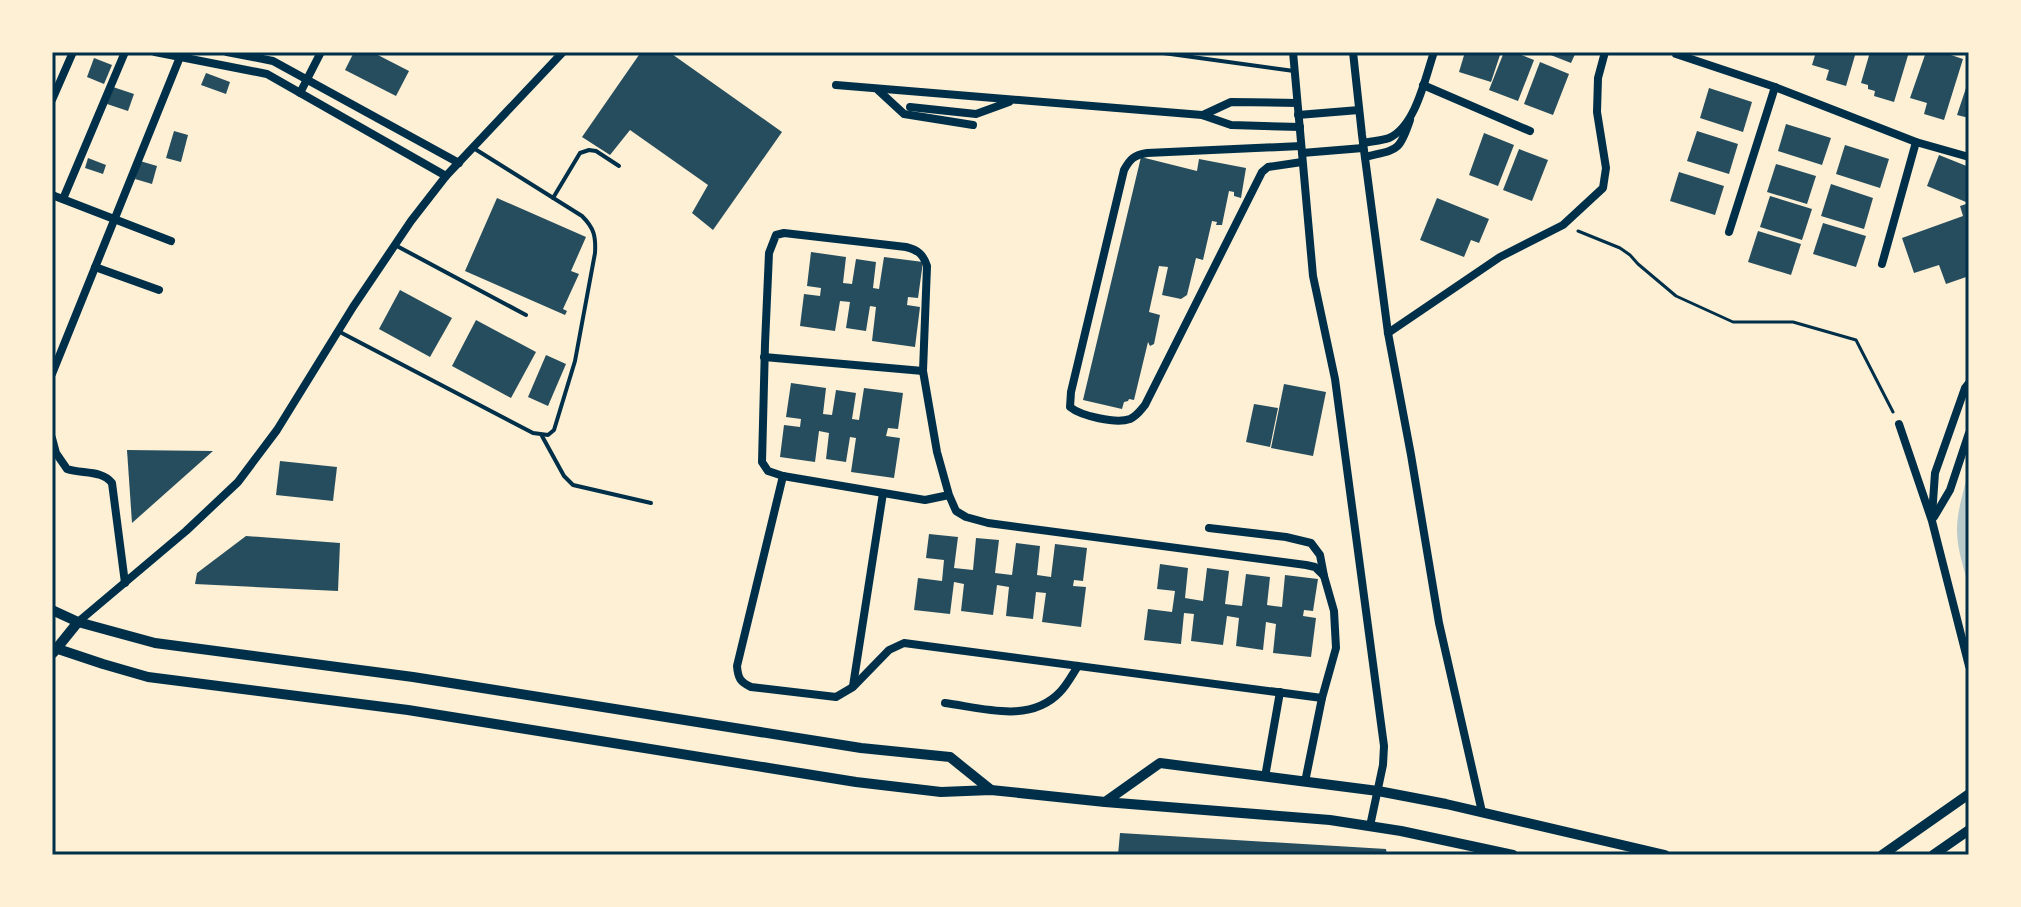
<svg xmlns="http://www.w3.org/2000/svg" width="2021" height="907" viewBox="0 0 2021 907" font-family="Helvetica,sans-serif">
<rect width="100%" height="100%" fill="#fdf0d5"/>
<path fill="#b9caca" d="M1969,467V587C1964,569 1957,549 1957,530C1957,509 1965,488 1969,467Z"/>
<g fill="#264d5e">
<polygon points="354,52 372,52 409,71 396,96 345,70"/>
<polygon points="641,52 669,52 782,132 713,230 692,213 708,185 630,130 610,155 582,137"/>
<polygon points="1465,52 1501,52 1491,82 1459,72"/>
<polygon points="1504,52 1514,52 1534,60 1518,101 1489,90"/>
<polygon points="1543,52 1576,52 1571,63"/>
<polygon points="1816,52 1856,52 1846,86 1826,80 1829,70 1812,65"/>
<polygon points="1870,52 1909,52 1894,102 1874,96 1875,91 1868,89 1868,85 1861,83"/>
<polygon points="1926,52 1942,52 1963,59 1944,120 1924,114 1927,103 1910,98"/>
<polygon points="94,58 112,65 104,84 87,77"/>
<polygon points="1540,62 1569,74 1553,115 1524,104"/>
<polygon points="206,73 230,82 226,94 201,85"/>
<polygon points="1968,82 1969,82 1969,118 1957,115"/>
<polygon points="113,87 134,94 128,111 107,104"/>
<polygon points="1709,88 1752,102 1743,132 1700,118"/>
<polygon points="1786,124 1831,138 1822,165 1778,151"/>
<polygon points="174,131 188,135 181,162 166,158"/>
<polygon points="1697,131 1738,144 1729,174 1687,161"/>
<polygon points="1484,133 1514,145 1498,186 1469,175"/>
<polygon points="1845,145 1889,159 1880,188 1836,174"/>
<polygon points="1519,149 1548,160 1532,201 1503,190"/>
<polygon points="1939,155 1969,167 1969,194 1966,202 1927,186"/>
<polygon points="1141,157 1197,171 1199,159 1246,168 1241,198 1234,196 1234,192 1229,191 1222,225 1216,225 1217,222 1212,221 1203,260 1196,258 1187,295 1181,299 1162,295 1168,267 1159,266 1149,312 1160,315 1154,344 1150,346 1148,342 1134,400 1129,399 1128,401 1124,402 1122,409 1083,400"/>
<polygon points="88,158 106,165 103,174 85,168"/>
<polygon points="140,161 157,166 152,184 135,179"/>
<polygon points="1776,164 1816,176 1807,204 1767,192"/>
<polygon points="1679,172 1724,186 1715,215 1670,201"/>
<polygon points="1831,184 1873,198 1864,229 1821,216"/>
<polygon points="1770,196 1812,209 1802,240 1760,227"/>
<polygon points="497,198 586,237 571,271 579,274 563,309 567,311 565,315 465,271"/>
<polygon points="1437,198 1489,219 1479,243 1471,240 1464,257 1420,240"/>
<polygon points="1969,203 1969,276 1946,284 1939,265 1914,273 1902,238 1963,216 1960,206"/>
<polygon points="1823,223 1866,236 1856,267 1813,254"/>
<polygon points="1758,231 1801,244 1791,275 1748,262"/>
<polygon points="811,252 846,257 843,283 852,284 856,259 876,262 873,288 879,289 884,257 923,262 918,298 908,297 907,305 920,307 915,347 872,341 876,307 870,306 866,331 846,328 850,302 840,301 835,331 800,326 804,294 820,296 821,288 807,286"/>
<polygon points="400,290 452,318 430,357 379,329"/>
<polygon points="476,320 536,352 511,398 452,366"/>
<polygon points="546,355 566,364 548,406 528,397"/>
<polygon points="791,383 826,388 823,414 832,415 836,390 856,393 852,419 859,420 864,388 903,393 898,429 888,428 886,436 900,438 894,478 851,472 856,438 850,437 846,462 826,459 829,433 819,431 815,462 780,457 784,425 800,427 801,419 786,417"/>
<polygon points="1284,384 1326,392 1313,456 1271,448"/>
<polygon points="1254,404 1278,408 1270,447 1246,442"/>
<polygon points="127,450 213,451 132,523"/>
<polygon points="280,461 337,467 333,501 276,495"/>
<polygon points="929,534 958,537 954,568 973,570 976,538 999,540 995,573 1012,575 1016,543 1040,546 1037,575 1051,577 1055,544 1087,548 1083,581 1074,580 1073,586 1086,587 1081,627 1042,622 1046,593 1036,592 1033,619 1006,616 1009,587 997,585 993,615 961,611 964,584 954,582 950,614 914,610 918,578 942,581 944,560 926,558"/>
<polygon points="246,536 340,543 338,591 195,584 197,573"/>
<polygon points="1160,564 1188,568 1185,598 1203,601 1207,568 1229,571 1225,604 1242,606 1246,574 1270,577 1267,605 1282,607 1285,575 1318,579 1313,611 1304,610 1303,616 1316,618 1311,657 1273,653 1276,624 1266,622 1263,650 1236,646 1239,618 1227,616 1223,645 1191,641 1194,614 1184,613 1181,644 1144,640 1148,609 1172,612 1175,591 1157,589"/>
<polygon points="1120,833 1386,849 1387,855 1118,855"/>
</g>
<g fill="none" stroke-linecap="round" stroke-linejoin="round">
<polyline stroke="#003049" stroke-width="3" points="1578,231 1620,248 1630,255 1638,264 1676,296 1733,322 1793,322 1856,340 1893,412"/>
<g stroke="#003049" stroke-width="4">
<polyline points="1156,52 1294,71"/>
<polyline points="553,198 580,153 589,150 596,151 619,166"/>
<polyline points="395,245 526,315"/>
<path d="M338,331L533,433L548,435L554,430L575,361L595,253C596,236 594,228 582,216L475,149"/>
<polyline points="542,436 564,476 573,485 651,503"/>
</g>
<g stroke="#003049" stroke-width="8">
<polyline points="155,52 267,74 446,176"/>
<polyline points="227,52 273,61 459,163"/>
<polyline points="1293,52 1313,276 1335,379 1384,746 1383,765 1370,826"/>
<polyline points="1353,52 1362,135 1388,333 1411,455 1439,623 1482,812"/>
<polyline points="1676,54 1775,87 1916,142 1969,157"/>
<polyline points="836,85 1202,115 1231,125 1300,127"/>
<polyline points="1423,85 1530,131"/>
<polyline points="878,90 904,114 973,125"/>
<polyline points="300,93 321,52"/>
<polyline points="52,100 73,52"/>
<polyline points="910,107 976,114 1009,102"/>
<polyline points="1203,115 1231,102 1297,103"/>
<polyline points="1298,115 1359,110"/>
<path d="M1363,143C1371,141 1381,141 1389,138C1416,126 1425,78 1434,52"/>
<path d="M1301,146L1147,153C1134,155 1130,159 1124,170L1071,392L1070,407C1081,416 1116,424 1130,419C1137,416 1140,411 1145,405L1262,172L1268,167L1302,162"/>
<polyline points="1302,153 1363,148"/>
<path d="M1365,157C1397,149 1399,153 1410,120"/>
<polyline points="52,195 171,241"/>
<polyline points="63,199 125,52"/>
<polyline points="1729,232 1775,87"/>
<polyline points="1882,264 1916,142"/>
<polyline points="95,267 159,290"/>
<polyline points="1388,333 1500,257 1563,225 1603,188 1606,168 1597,112 1598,78 1605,52"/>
<polyline points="764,357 923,371"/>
<polyline points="52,374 182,52"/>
<polyline points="1899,424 1932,521 1969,666"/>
<path d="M52,438L56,453L67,469C82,474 102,470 112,483L125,583"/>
<path d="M783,476L737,666C738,678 740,682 751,687L836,697L853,687L889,650L904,643L1322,698"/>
<path d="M949,495L925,500L783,476L768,471L762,462L765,344L769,253L776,235L784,233L906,247C918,250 923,254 927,266L923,371L937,452L949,495L956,511L966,517L988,523L1306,565L1315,567L1324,576L1334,611L1336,648L1322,698L1305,782"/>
<polyline points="1932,516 1935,473 1965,388 1969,383"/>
<polyline points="1934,517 1950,490 1969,433"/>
<polyline points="1209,528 1286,537 1311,543 1320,555 1324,576"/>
<polyline points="78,622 186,531 238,482 277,430 353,307 411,221 446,176 563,52"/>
<polyline points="853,686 883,493"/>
<path d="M945,703C982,708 1030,724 1060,692C1067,685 1072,675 1078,666"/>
<polyline points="1265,777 1280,692"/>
</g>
<g stroke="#003049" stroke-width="10">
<polyline points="52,610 78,622 155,643 413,677 861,748 950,757 991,790"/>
<polyline points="52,647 103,664 148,677 408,710 856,782 941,792 991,790 1105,802"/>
<polyline points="53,653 78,622"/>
<polyline points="1513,855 1401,831 1330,820 1105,802 1160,763 1378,791 1446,804 1665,855"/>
<polyline points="1882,855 1969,794"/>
<polyline points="1933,855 1969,830"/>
</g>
</g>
<rect width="2021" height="907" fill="none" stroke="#fdf0d5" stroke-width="108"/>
<rect x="54" y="54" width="1913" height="799" fill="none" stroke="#003049" stroke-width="3"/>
</svg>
